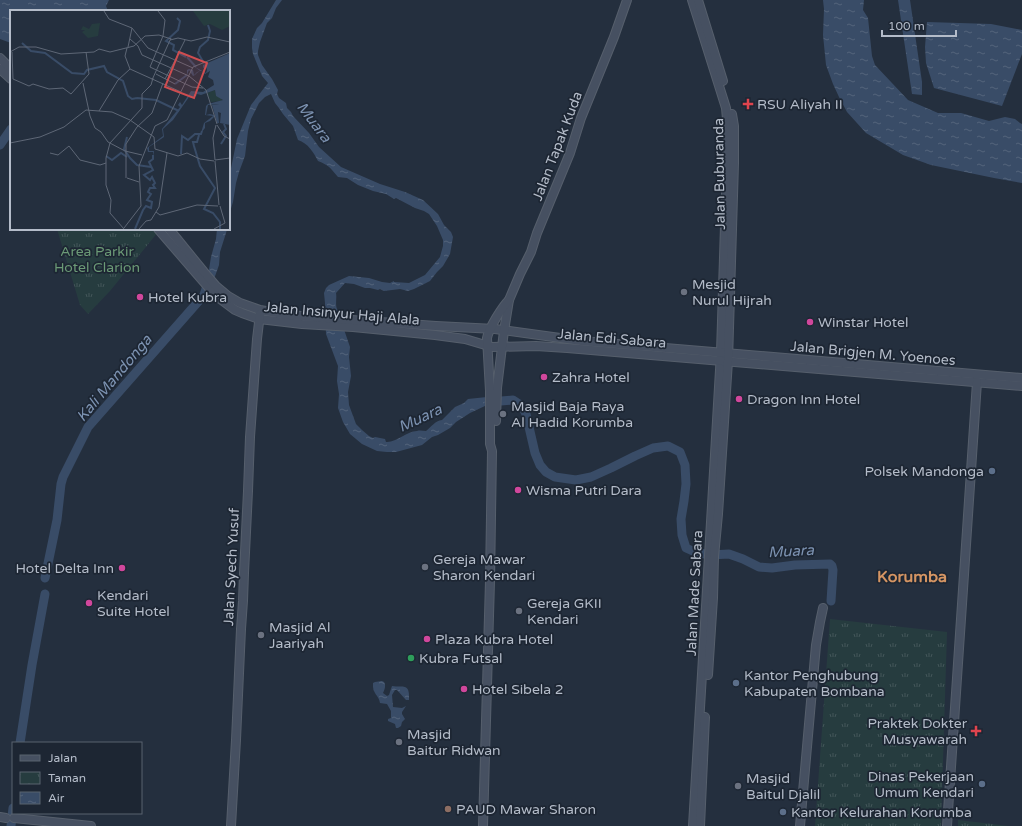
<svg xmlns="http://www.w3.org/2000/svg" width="1022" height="826" viewBox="0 0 1022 826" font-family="'Varela Round',sans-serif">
<defs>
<pattern id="park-tufts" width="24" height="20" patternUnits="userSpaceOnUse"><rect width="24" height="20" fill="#263c3f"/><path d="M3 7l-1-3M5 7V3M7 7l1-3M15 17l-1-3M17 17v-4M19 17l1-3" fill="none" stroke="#435659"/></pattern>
<pattern id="water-ripples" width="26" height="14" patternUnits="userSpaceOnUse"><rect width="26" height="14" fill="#394c67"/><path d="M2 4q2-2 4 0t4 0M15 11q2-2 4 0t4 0" fill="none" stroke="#53647b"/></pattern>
</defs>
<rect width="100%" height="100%" fill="#242f3e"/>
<g fill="url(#park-tufts)">
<polygon points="57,229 155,229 158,232 110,291 88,314 80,305"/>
<polygon points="830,619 947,632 941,826 815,826"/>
<polygon points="958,820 1009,826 958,826"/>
</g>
<g fill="url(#water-ripples)">
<polygon points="0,0 109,0 106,6 108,11 11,11 11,43 0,39"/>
<path d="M276,0H282L276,8L272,18L267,23L260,42L258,51V55L262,65L272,79L278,90L277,94L279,98L286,103L287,108L291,112L293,116L309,133L319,147L341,167L380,184L405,192L423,200L438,214L444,225L451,232L453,237L450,254L443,266L437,272L430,281L414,289L408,291L400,289L384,291L380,289L378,290L370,288H365L354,284L345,283L336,293C337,298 335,304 337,309L350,347L349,357L351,376L348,392L349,405L356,424L362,430L369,436L373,438L375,437L385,439L386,442C396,443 407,431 417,431C420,430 423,431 426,431C431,427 435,421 442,420L455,407L464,403L468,399L487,397V405L470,413L456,422L450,428L438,435L432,437L422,445L396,452H387L377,451L362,444L350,434L343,422L338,408L339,394L337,381L338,366L326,334L325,303L324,293L326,288L329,285L349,276L369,278L382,282L390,283L394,281V282L409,283L425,275L440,257L443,246V240L437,226L429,214L424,211L415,208L396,198L394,199L386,194L373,191L358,185L347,178L338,177C336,175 334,172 332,170C328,165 323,163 318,161C314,153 308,143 298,140L293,126L283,114L279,108L275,103L271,94L265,97L259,103L251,119L248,131L245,156L239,172L236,183L233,202L229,215V178L237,139L251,105L268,83L262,76L253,54L252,48V39L257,28L262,23Z"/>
<polygon points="823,0 864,0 863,10 868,18 872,56 875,65 908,100 938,113 961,113 989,121 1005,117 1015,119 1020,123 1022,124 1022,183 994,178 931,165 903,155 866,133 847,112 839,97 833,84 826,65 823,35 824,9"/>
<polygon points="898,0 910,0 922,82 922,95 912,94"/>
<polygon points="927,22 991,24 1022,30 1022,54 1002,106 934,88 926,63 925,47"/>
<polygon points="217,229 227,229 226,233 220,252 219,265 214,279 208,276 211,257 216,239"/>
<path d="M382,681L384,682C386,685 385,689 383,693L387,696L389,695L392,686C403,688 410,682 409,700H406L397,690H395L392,695L393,707L402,708L406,706L402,712V714L405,719L402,722L401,726L398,728H396L395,724L388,721V719L391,718V711L387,704L380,703C379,695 372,694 373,683L375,682Z"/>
</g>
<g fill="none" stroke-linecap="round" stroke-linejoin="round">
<g stroke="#394c67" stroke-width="9">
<polyline points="0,145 11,129"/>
<polyline points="489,402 513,400 522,406 526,414 535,453 540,465 546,472 555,477 576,480 591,477 611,468 635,456 653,448 668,446 680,452 685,465 686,484 684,501 681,519 682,535 686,548 695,552 710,555 729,554 743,559 759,567 772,568 795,565 830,564 832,566 833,570 831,601"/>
<polyline points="45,578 57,520 61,484 63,477 88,427 204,295 209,279"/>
<polyline points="20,743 32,665 45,594"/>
<polyline points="11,826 13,808"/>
</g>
<g stroke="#565f6c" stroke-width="10">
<g id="secondary">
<polyline points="692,0 726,108 728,130 721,353 693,826"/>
<polyline points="698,0 723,81"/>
<polyline points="0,58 11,69"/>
<polyline points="0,69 11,79"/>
<polyline points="158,229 215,295 235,310 242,313 259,319 302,324 353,327 435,335 465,339 492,347 536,346 567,348 1022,386"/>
<polyline points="169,229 204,272 216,286 228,296 240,303 260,310 289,315 352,320 436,326 495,329 582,341 1022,378"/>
<polyline points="496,421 497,388 502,347 504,331 509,300 520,274 531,252 537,233 570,153 581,118 614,37 627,0"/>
<polyline points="708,675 713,598 714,557 718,514 728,361 734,163 734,126 732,114"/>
<polyline points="0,817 6,818"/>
<polyline points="14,818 91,826"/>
<polyline points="231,826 236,740 241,629 243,601 244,573 248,491 250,437 257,339 260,314"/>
<path d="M483,826L490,581L492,451L490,444V391L487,338C489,328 502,307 509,300"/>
<polyline points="700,826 705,717"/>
<polyline points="800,826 816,645 820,622 823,608"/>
<polyline points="947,826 977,382"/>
</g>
</g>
<use href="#secondary" stroke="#465061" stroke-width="8"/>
</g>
<g fill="#e0444e" stroke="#1d2633" stroke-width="1.5">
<path d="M746 98h4v4h4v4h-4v4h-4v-4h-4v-4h4z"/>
<path d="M974 725h4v4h4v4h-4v4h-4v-4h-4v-4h4z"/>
</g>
<g fill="#6b7280" stroke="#1d2633" stroke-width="1.5">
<circle cx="684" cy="292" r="4"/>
<circle cx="503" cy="414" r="4"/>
<circle cx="425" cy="567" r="4"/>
<circle cx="519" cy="611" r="4"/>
<circle cx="261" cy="635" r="4"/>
<circle cx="399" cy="742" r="4"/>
<circle cx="738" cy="786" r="4"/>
</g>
<g fill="#d1479c" stroke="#1d2633" stroke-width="1.5">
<circle cx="140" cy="297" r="4"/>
<circle cx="810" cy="322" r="4"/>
<circle cx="544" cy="377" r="4"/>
<circle cx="739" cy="399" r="4"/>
<circle cx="518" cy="490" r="4"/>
<circle cx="122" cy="568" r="4"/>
<circle cx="89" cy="603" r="4"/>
<circle cx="427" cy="639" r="4"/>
<circle cx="464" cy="689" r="4"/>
</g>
<g fill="#5c6f8a" stroke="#1d2633" stroke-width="1.5">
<circle cx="992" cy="471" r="4"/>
<circle cx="736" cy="683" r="4"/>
<circle cx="982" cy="784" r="4"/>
<circle cx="783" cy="812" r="4"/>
</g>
<circle fill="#2e9e5b" stroke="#1d2633" stroke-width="1.5" cx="411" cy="658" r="4"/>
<circle fill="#8d6e63" stroke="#1d2633" stroke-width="1.5" cx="448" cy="809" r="4"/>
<g text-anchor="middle" stroke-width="3.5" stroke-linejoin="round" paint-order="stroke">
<g font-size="14" fill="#b4bcc9" stroke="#1d2633" text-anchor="start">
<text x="757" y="109">RSU Aliyah II</text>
<text x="692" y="289">Mesjid<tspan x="692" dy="16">Nurul Hijrah</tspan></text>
<text x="148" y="302">Hotel Kubra</text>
<text x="818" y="327">Winstar Hotel</text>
<text x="552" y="382">Zahra Hotel</text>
<text x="747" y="404">Dragon Inn Hotel</text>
<text x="511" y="411">Masjid Baja Raya<tspan x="511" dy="16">Al Hadid Korumba</tspan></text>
<text x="984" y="476" text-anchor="end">Polsek Mandonga</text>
<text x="526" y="495">Wisma Putri Dara</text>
<text x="433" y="564">Gereja Mawar<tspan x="433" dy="16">Sharon Kendari</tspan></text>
<text x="114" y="573" text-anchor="end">Hotel Delta Inn</text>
<text x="97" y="600">Kendari<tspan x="97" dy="16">Suite Hotel</tspan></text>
<text x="527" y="608">Gereja GKII<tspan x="527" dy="16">Kendari</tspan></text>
<text x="269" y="632">Masjid Al<tspan x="269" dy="16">Jaariyah</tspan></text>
<text x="435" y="644">Plaza Kubra Hotel</text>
<text x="419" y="663">Kubra Futsal</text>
<text x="744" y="680">Kantor Penghubung<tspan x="744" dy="16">Kabupaten Bombana</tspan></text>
<text x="472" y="694">Hotel Sibela 2</text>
<text x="967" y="728" text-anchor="end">Praktek Dokter<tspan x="967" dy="16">Musyawarah</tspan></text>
<text x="407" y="739">Masjid<tspan x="407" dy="16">Baitur Ridwan</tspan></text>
<text x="974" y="781" text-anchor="end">Dinas Pekerjaan<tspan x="974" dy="16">Umum Kendari</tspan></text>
<text x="746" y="783">Masjid<tspan x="746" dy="16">Baitul Djalil</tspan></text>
<text x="456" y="814">PAUD Mawar Sharon</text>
<text x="791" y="817">Kantor Kelurahan Korumba</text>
</g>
<g font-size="14" fill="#b4bcc9" stroke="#1d2633">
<text transform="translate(557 146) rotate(-69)" y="5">Jalan Tapak Kuda</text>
<text transform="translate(719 174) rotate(-91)" y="5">Jalan Buburanda</text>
<text transform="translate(342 313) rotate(5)" y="5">Jalan Insinyur Haji Alala</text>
<text transform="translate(612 338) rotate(5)" y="5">Jalan Edi Sabara</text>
<text transform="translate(873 353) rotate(5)" y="5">Jalan Brigjen M. Yoenoes</text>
<text transform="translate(231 567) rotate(-87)" y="5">Jalan Syech Yusuf</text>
<text transform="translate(694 593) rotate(-87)" y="5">Jalan Made Sabara</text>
</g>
<g font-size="14" fill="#6b9a76" stroke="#1d2633">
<text x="97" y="256">Area Parkir<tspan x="97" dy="16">Hotel Clarion</tspan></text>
</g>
<g font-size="15" font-style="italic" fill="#7c92b1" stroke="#1d2633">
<text transform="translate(314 122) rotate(53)" y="5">Muara</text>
<text transform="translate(114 378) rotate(-50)" y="5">Kali Mandonga</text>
<text transform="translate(420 418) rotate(-25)" y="5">Muara</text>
<text transform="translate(791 551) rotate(-3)" y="5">Muara</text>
</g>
<g font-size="16" font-weight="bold" fill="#d59563" stroke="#1d2633">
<text x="912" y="582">Korumba</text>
</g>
</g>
<g transform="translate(10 10)">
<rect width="220" height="220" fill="#242f3e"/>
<path d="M205,80L206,86L211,87L212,91L201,92L197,83Z" fill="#263c3f"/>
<path d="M90,13L88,26L78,28L72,22L75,20H71L73,16L79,19L82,14Z" fill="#263c3f"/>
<path d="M183,1H220V16L212,20L200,14L194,16Z" fill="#263c3f"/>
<path d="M220,43V115L210,113L211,103L208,102L209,113H207L202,95L209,94L198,95L196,105L200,104L204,105V107L200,111L195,113V118L191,123L194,113L203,106L195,105L196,96L198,94L213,90L206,86L205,80L191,85L183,83L187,85L182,88L179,87L163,110L153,119L154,127L139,137V141H144L143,147V142H138L137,138L153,126L152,119L170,97L168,95L170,92L172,95L181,81L193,82L204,75L203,70L198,67L200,61L195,64L192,61H190L187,63L185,65L183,66L179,60L177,65V60L179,59L183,60L184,65L187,62L190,61L185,57L196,63L197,60L196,57L193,58V55Z" fill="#394c67"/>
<path fill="none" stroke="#394c67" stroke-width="2" d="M167,8L170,11L168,20L156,31L164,35L163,40L176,47M12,33L21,41L35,43L62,63L74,64L77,60L94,56L97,62L113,71L118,86L122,89L127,88M177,47L186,57M194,53L188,43L190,37L198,30L200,21L198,15M165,74L177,65M127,88L146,90L169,101M189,125L187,132H183L184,136L190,156L205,178L194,199L203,203L210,212V219M117,127L114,139L120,148L127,155L141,157M211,134L216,126L213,122L216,119L214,114M171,144L172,126L178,130L185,124H191L192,121M96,146L102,150L111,143L117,147M125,219L133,200L136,196L141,198L142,192L137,190L141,184L138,182L140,178H145L143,175L145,173L142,167L140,170L134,165L143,160L139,152L143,149V145"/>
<path fill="none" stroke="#5e6776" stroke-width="1" d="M94,1L99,9L122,18L138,38L183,58M148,1L155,10L153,26M153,26L140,57L182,77L193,78M120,29L128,36L132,45L179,66M160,30L168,28L181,31L197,27L220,32M118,37L122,18M117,38L115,46L120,59L171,82M0,42L9,37H26L51,44L84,42L89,39L100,42L124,36L135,26L149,25L161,29M2,42L3,69L19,76L23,74L39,79L53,78L61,84L79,64L76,42M169,42L175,30M146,64L165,74M179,66L196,80L207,114M155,69L169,43M142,70L161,28M73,73L80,106L85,118L91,122L98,132L115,141L132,145M89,101L108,70L120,59M120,110L144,127L145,139L168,146L177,143L190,149L204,151M207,115L214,126L220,129M0,133L30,127L54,117L76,100L102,102L120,110M40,143L48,145L59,136L70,150L90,155L96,153M205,150L203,128L206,115M205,150L220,148M205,151L209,195M116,168V134L127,117L142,103L153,73M117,168L129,172M146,202L150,205L187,195L208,196M114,218L131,196L129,156L145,116L157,110L183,57L220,42M114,219L100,203L101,190L96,175V148L100,133L132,98V84L141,75L143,68M129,219L136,211L141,210L149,197L157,143M204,219L215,213L210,196"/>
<path fill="#ce4d50" fill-opacity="0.15" stroke="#ce4d50" stroke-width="2" d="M169,42L197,53L184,88L155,77Z"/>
<rect width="220" height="220" fill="none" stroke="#b4bcc9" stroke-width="2"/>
</g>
<rect x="12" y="742" width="130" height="72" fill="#1d2633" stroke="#59626f"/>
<rect x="20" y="755" width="20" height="6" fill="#465061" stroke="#59626f"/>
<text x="48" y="762" font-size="12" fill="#b4bcc9">Jalan</text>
<rect x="20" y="772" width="20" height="12" fill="url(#park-tufts)" stroke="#59626f"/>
<text x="48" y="782" font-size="12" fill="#b4bcc9">Taman</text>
<rect x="20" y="792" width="20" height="12" fill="url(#water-ripples)" stroke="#59626f"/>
<text x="48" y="802" font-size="12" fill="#b4bcc9">Air</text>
<path d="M882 30v6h74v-6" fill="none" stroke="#b4bcc9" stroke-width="2"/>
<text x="888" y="30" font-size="12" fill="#b4bcc9" stroke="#1d2633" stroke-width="3" paint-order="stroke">100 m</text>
</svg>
